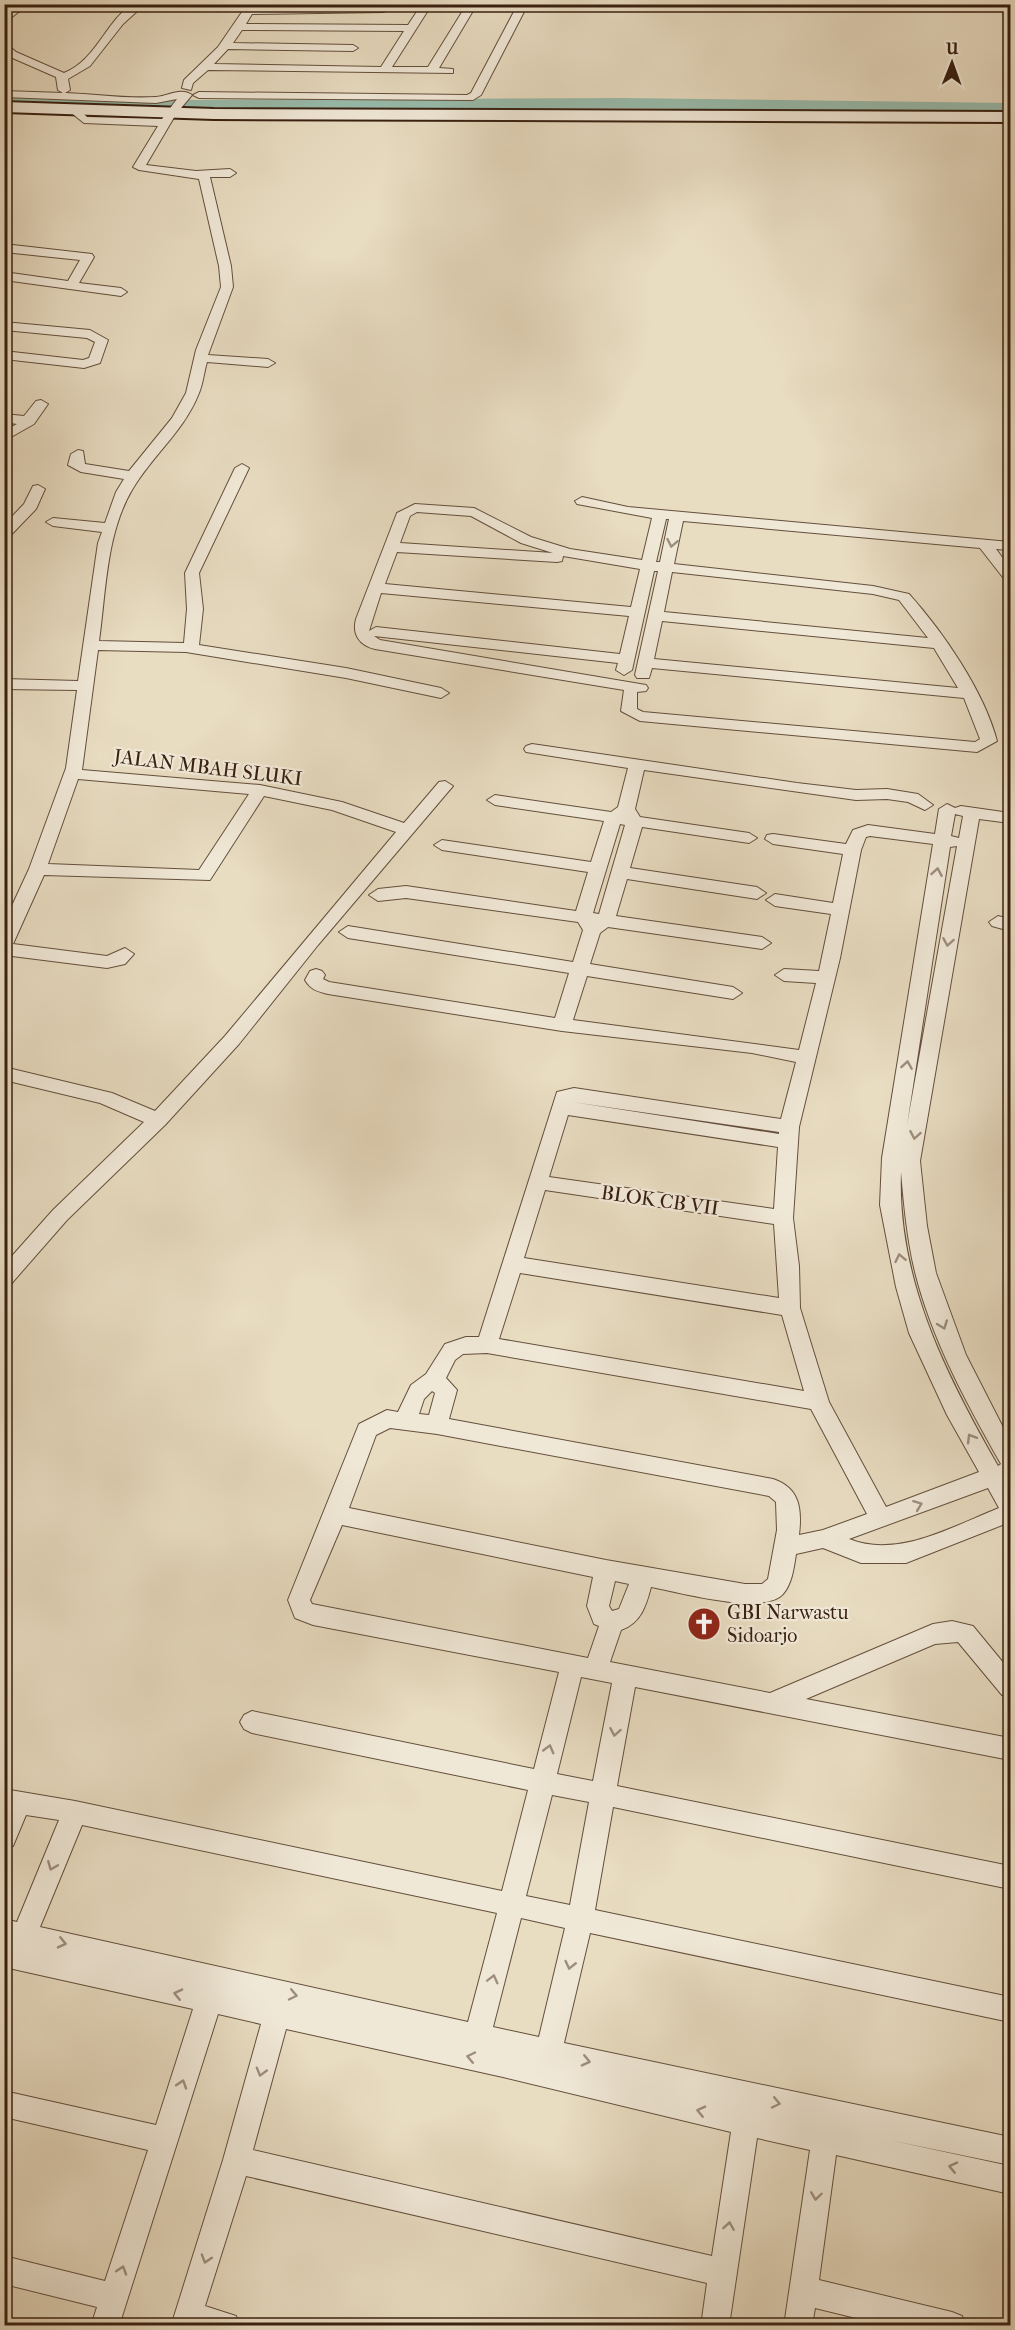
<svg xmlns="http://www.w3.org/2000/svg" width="1015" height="2330" viewBox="0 0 1015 2330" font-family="'IM FELL French Canon',serif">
<rect width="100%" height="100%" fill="#e8dcc1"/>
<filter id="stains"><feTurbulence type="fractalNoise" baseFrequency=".00333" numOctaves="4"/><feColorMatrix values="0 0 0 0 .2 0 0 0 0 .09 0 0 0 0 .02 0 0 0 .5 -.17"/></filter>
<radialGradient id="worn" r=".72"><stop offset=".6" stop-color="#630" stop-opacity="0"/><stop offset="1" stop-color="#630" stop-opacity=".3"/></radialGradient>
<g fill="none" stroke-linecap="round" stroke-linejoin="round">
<polygon fill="#98bcac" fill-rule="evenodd" points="4,92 194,100 623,98 1010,103 1010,113 623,108 194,110 4,102"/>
</g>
<polygon fill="#d8aa85" stroke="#382010" stroke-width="1.5" points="694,1613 717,1617 713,1636 691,1631"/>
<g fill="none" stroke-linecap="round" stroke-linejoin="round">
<g stroke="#644f3c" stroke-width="2">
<g id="street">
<polygon points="17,4 29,4 4,23 4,14"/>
<path d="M132,4H145L123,24L90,66L68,79L70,90L65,93C94,94 126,99 156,97C168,96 181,87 192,95L176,114L146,165L196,171L230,169L236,173L230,177H210L231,266L233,287L208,355L268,359L275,363L268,367L207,362C204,372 203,384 199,393C185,430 151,457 132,490C106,534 106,592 99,641L184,643L187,609L185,573L235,468L242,464L249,468L199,573L203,609L199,645L346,668L441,688L449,693L441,698L346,678L186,652L98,650L82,770L260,785L342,802L404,823L439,782L445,781L453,786L318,945L239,1044L165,1125L67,1220L11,1284L4,1287V1265L53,1210L144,1122L100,1103L4,1080V1067L112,1093L155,1111L225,1036L396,832L332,810L264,796L210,880L44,875L13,944L107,956L125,948L134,954L125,964L107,968L4,955V923L29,869L66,768L77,690L4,689V679L78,681L98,543L102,532L53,526L46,522L53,518L105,523L116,492L124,479L81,472L68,465L71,454L78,450L83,451L85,464L129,471L172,418L186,393L196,350L221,287L219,266L199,179L139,170L133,167L158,126L84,123L69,111L79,109L87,117L162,119L177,99L156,103L4,97V91L63,93L58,90L56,77L8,56L4,52V42L16,52L64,73C96,60 105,23 132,4ZM78,779L249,794L199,870L48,864Z"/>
<path d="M422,4H432L392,67H428L467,4H477L439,68L453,69V73L208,70L193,83L191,90L182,88L184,80L218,47L244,9L380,7L384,8V12L252,14L246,24L408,25ZM242,30L404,31L381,67L214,64L228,49L353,51L358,48L353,45L233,43Z"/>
<polygon points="518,4 528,4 481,95 473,100 199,98 193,95 199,92 467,95 471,93"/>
<polygon points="4,244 92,254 94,257 79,283 121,288 127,292 121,296 4,280 4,272 68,281 80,260 4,252"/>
<polygon points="4,322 90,330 108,340 100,363 84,368 4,359 4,351 83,360 89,358 95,342 87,338 4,330"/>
<polygon points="41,400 48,404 34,424 4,441 4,431 17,424 4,422 4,414 24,416 36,401"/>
<polygon points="38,485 45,489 36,509 9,537 4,538 4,525 24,504 33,486"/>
<path d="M582,497L628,507L1010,542V550L996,549L1010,568V581L1005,580L980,548L683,521L674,564L873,586L909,594C943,632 984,691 997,741L977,752L640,721L621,711L624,690L375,649C359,645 352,634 356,619L397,513L415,504L474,508L531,537L570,549L642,560L652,518L577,504L575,501ZM417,512L471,516L521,543L553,553L400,543L410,516ZM666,519H669L660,562H656ZM397,552L557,562L562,561L563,556L640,569L631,607L385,584ZM654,571H658L635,675L637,678H649L652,668L964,698L980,739L975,742L643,712L637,709V692L646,691L648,688L646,685L380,640L374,636L618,663L616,670L624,675L632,670ZM672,572L873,594L899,600L928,638L664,612ZM381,593L629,616L620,654L376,627L369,631ZM662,621L934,648L958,688L654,659Z"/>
<polygon points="4,554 11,558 11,564 4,568"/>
<path d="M532,744L797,783L856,790L887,789L918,794L933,805L925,810L908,802L887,799L856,800L644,770L635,809L640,817L749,833L757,838L749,843L642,827L630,868L757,887L766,893L757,899L627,879L616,916L762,937L771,943L762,949L608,927L600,933L590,964L733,987L742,993L733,999L587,976L573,1020L799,1050L816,983L784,981L775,975L784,969L819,971L831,914L775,906L766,900L775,894L833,903L843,854L773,844L765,839L767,835L773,834L846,844L853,830L868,825L935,834L939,809L947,804L955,808L961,806L1010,813V823L979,819L920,1161L927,1226L936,1273L966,1355L1010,1441V1479L1006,1481L1010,1488V1522L906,1563H861L823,1548L796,1554C794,1567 792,1584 783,1594C763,1616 679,1592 651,1587C646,1606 641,1623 621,1630L610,1662L770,1693L933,1624L952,1621L973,1626L1010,1671V1698L1002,1695L958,1642L935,1644L806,1699L1010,1738V1760L635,1687L617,1786L1010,1866V1889L613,1807L595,1910L1010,1997V2022L590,1933L564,2043L1010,2137V2165L889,2140L1010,2166V2194L836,2155L819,2280L952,2312L962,2316L966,2326H889L815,2308L812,2326H784L810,2150L757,2138L729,2326H701L707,2283L246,2176L205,2306L236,2316L240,2326H171L223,2160L261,2024L218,2014L119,2326H91L97,2307L4,2284V2256L105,2281L148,2150L4,2117V2091L156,2125L193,2009L4,1967V1919L17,1922L59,1820L26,1815L13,1846L4,1849V1789L75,1801L502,1891L528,1790L252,1733L244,1729L240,1722L244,1715L252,1711L534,1769L559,1672L313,1625L295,1618L288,1600L359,1424L387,1410L398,1412L411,1385L426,1374L445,1344L466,1337H479L557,1092L574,1088L781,1119L796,1062L752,1053L562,1031L328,994C317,991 311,990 305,980L310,971L316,969L322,971L325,975L323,979L329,982L555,1018L569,973L348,938L339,932L348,926L573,962L583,930L578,922L406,898L378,901L369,895L378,889L406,886L576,911L588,872L442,850L434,845L442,840L591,862L604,821L495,805L487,800L495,795L611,812L618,807L628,768L526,752L524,749L526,746ZM955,814L963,816L959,838L951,836ZM620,824L625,825L599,914L593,913ZM870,836L933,844L882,1158L880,1205L896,1287L909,1333L947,1415L979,1472L886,1507L829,1402L800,1308L799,1266L793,1218L799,1127L840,958L861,850L866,837ZM957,846L907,1125L950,847ZM572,1102L779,1132V1134ZM568,1115L778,1147L774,1209L549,1177ZM901,1172C904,1205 907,1239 915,1272C932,1340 967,1404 1001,1464L998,1466C946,1375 897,1279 901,1172ZM545,1190L774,1224L779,1298L524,1258ZM520,1273L782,1315L804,1391L499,1339ZM487,1353L811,1409L867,1514L823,1530L799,1535C802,1509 800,1488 773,1479L449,1419L457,1390L446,1378L455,1360L463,1354ZM432,1391L435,1393L429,1415L419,1414L424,1399ZM390,1428L437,1434L769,1496L776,1502L777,1530L768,1579L762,1584H745L606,1560L349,1508L376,1435ZM988,1488L999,1508C953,1526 898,1559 849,1539ZM342,1525L593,1577L587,1606L594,1624L599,1626L588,1658L312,1604L310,1600ZM615,1581L629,1584L619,1609L612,1611L609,1606ZM581,1677L612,1683L593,1781L557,1774ZM552,1795L589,1802L570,1905L526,1896ZM82,1825L497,1913L468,2022L40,1927ZM521,1918L565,1928L539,2037L493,2027ZM286,2029L503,2077L731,2132L712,2256L253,2150Z"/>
<polygon points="998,916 1010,919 1010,931 992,926 989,922"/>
</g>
</g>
<g stroke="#382010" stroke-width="4">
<polygon id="secondary" points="4,102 214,109 1010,112 1010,122 214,119 4,112"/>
</g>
<use href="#street" fill="#f0e8d7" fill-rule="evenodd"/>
<use href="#secondary" fill="#f0e8d7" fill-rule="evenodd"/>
</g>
<defs><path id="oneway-chevron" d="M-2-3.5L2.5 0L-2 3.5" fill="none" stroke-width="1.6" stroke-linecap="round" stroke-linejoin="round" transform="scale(1.5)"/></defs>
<g stroke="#9d8e7d">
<use href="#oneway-chevron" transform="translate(672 543) rotate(101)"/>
<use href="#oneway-chevron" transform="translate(937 872) rotate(-80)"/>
<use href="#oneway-chevron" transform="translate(948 942) rotate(100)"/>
<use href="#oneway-chevron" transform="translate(907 1065) rotate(-81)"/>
<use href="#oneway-chevron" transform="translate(915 1135) rotate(100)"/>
<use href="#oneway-chevron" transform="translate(900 1258) rotate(-102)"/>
<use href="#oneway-chevron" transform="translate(943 1325) rotate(70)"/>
<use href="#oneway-chevron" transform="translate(971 1438) rotate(-121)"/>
<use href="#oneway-chevron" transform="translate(918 1505) rotate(-21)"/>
<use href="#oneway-chevron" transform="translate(615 1732) rotate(100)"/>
<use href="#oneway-chevron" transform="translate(549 1749) rotate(-75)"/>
<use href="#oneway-chevron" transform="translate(52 1866) rotate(112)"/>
<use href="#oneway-chevron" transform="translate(62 1943) rotate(13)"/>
<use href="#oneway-chevron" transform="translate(570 1965) rotate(103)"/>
<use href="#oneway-chevron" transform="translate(493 1979) rotate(-76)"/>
<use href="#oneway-chevron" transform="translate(178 1994) rotate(-167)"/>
<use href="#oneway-chevron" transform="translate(293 1995) rotate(12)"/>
<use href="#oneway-chevron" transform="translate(471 2057) rotate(-168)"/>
<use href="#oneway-chevron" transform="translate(586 2061) rotate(13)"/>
<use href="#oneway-chevron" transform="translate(261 2072) rotate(106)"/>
<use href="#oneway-chevron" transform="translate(182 2084) rotate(-72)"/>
<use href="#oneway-chevron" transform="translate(776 2103) rotate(12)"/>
<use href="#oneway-chevron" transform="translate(701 2111) rotate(-167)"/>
<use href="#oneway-chevron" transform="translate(953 2167) rotate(-167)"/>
<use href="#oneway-chevron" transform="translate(816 2196) rotate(98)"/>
<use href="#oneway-chevron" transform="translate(729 2226) rotate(-81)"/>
<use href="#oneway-chevron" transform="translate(206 2259) rotate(107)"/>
<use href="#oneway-chevron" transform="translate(122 2270) rotate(-72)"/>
</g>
<defs>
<g id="church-disc" transform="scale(1.725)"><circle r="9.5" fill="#8f2418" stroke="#f0e8d7"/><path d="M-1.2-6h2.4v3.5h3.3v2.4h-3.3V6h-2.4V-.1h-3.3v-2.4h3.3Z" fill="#fff"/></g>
</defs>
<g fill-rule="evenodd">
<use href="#church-disc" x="704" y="1624"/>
</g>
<g text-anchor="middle" stroke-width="4.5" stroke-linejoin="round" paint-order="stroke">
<g font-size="20" fill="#382010" stroke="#f0e8d7">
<text transform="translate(208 767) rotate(7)" y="7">JALAN MBAH SLUKI</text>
<text transform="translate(660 1200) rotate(8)" y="7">BLOK CB VII</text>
</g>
<g font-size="20" fill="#382010" stroke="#f0e8d7" text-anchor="start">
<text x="727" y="1619">GBI Narwastu<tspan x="727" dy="23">Sidoarjo</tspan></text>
</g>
</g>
<rect width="1015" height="2330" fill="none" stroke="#e8dcc1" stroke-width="24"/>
<rect x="6" y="6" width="1003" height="2318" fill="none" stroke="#382010" stroke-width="3"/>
<rect x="12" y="12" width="991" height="2306" fill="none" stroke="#382010" stroke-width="1.5"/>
<g transform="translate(952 63) rotate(1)" stroke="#f0e8d7" stroke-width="4.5" paint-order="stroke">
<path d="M0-4.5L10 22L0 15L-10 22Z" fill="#382010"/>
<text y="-9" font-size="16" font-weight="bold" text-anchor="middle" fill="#382010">U</text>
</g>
<rect width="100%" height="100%" filter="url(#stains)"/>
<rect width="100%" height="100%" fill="url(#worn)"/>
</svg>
